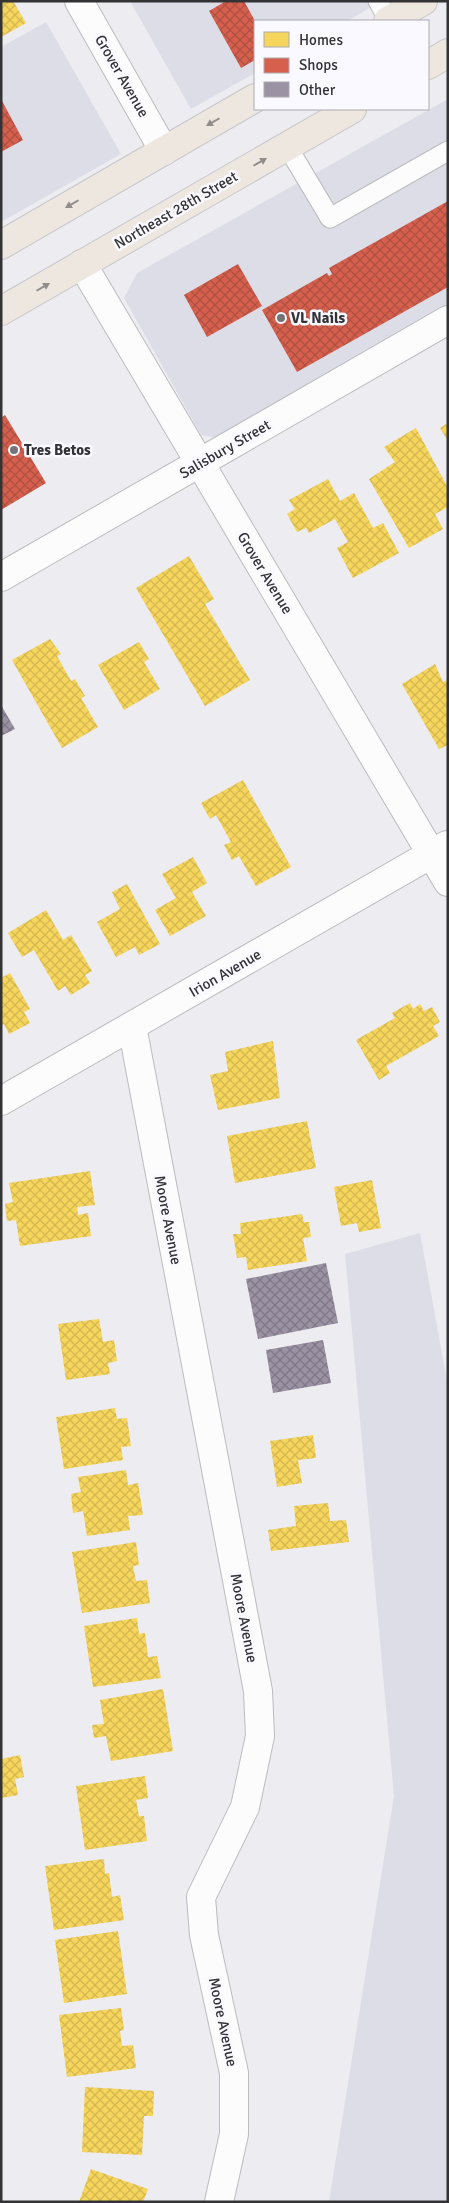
<svg xmlns="http://www.w3.org/2000/svg" width="449" height="2203" viewBox="0 0 449 2203" font-family="Signika,sans-serif">
<defs>
<pattern id="homes-cross-hatch" width="8" height="8" patternUnits="userSpaceOnUse" patternTransform="scale(1.25)"><rect width="8" height="8" fill="#f6d55c"/><path d="M0 0l8 8M0 8l8-8" fill="none" stroke="#d3b751"/></pattern>
<pattern id="shops-cross-hatch" width="8" height="8" patternUnits="userSpaceOnUse" patternTransform="scale(1.25)"><rect width="8" height="8" fill="#d6604d"/><path d="M0 0l8 8M0 8l8-8" fill="none" stroke="#ae5041"/></pattern>
<pattern id="building-cross-hatch" width="8" height="8" patternUnits="userSpaceOnUse" patternTransform="scale(1.25)"><rect width="8" height="8" fill="#9b92a3"/><path d="M0 0l8 8M0 8l8-8" fill="none" stroke="#7f7886"/></pattern>
</defs>
<rect width="100%" height="100%" fill="#ececf1"/>
<g fill="#dcdde7">
<polygon points="130,1 382,1 347,21 255,21 255,73 191,109"/>
<polygon points="46,22 121,154 1,222 1,47"/>
<polygon points="448,99 448,306 223,439 201,435 124,298 137,273"/>
<polygon points="420,1233 448,1386 448,2202 329,2202 394,1796 345,1254"/>
</g>
<g fill="url(#homes-cross-hatch)">
<polygon points="1,1 13,1 26,23 1,37"/>
<polygon points="448,423 448,441 440,428"/>
<polygon points="416,428 448,488 448,507 435,514 443,529 409,548 369,479 395,462 384,447"/>
<polygon points="328,479 340,501 354,493 373,528 383,523 399,553 353,578 337,548 348,542 335,519 309,533 306,528 297,532 287,514 295,509 289,500"/>
<polygon points="189,556 214,599 205,604 250,680 205,706 136,588"/>
<polygon points="50,639 61,654 57,656 71,681 75,679 85,696 81,698 98,727 62,748 12,660"/>
<polygon points="139,642 149,659 144,662 160,689 124,710 98,665"/>
<polygon points="435,664 443,682 448,680 448,745 439,749 402,684"/>
<polygon points="243,780 291,867 256,886 239,856 232,860 224,845 231,842 216,815 210,819 201,803"/>
<polygon points="193,857 207,883 192,892 206,916 170,936 155,910 176,898 162,874"/>
<polygon points="127,884 160,944 139,955 135,947 116,957 97,922 120,909 112,892"/>
<polygon points="46,910 63,940 71,935 92,971 85,975 90,983 71,995 65,986 58,991 34,950 22,957 8,933"/>
<polygon points="10,973 30,1009 24,1012 30,1023 9,1034 4,1024 1,1026 1,978"/>
<polygon points="410,1003 413,1009 420,1004 424,1011 432,1007 440,1022 433,1026 439,1036 386,1066 390,1073 379,1080 356,1040 395,1018 392,1013"/>
<polygon points="273,1041 280,1098 218,1110 210,1075 228,1071 225,1052"/>
<polygon points="307,1121 316,1168 235,1183 227,1136"/>
<polygon points="90,1171 95,1205 77,1207 78,1215 88,1213 91,1236 20,1246 16,1220 7,1221 5,1204 13,1202 9,1183"/>
<polygon points="372,1180 381,1228 359,1232 357,1223 341,1226 334,1187"/>
<polygon points="302,1214 304,1222 309,1222 311,1237 303,1238 307,1261 248,1270 246,1257 237,1258 233,1234 241,1234 240,1223"/>
<polygon points="99,1319 103,1342 114,1340 117,1361 108,1363 110,1374 66,1380 58,1324"/>
<polygon points="115,1408 117,1419 127,1418 131,1446 121,1447 123,1460 64,1469 56,1417"/>
<polygon points="313,1435 316,1458 298,1460 302,1483 277,1487 270,1441"/>
<polygon points="126,1470 128,1485 138,1483 143,1515 128,1516 130,1530 87,1536 83,1511 73,1513 71,1494 81,1492 78,1477"/>
<polygon points="328,1503 330,1521 346,1520 349,1542 271,1551 268,1530 296,1526 294,1506"/>
<polygon points="136,1542 139,1565 133,1566 136,1581 147,1580 150,1603 82,1613 72,1552"/>
<polygon points="137,1618 139,1634 145,1633 148,1657 157,1656 161,1678 93,1687 84,1626"/>
<polygon points="163,1689 173,1751 111,1761 106,1736 94,1738 92,1725 104,1724 100,1700"/>
<polygon points="20,1755 24,1777 15,1779 18,1795 1,1798 1,1759"/>
<polygon points="145,1776 148,1798 136,1800 139,1816 144,1816 147,1841 85,1850 76,1786"/>
<polygon points="104,1859 105,1874 109,1873 112,1897 120,1895 124,1920 54,1930 45,1866"/>
<polygon points="118,1931 127,1994 64,2003 55,1940"/>
<polygon points="121,2008 124,2030 120,2031 122,2046 133,2045 136,2068 67,2077 59,2015"/>
<polygon points="85,2087 154,2091 153,2116 144,2116 142,2155 82,2152"/>
<polygon points="91,2169 148,2189 143,2202 79,2202"/>
</g>
<g fill="url(#shops-cross-hatch)">
<polygon points="226,1 244,1 255,21 255,60 241,68 209,11"/>
<polygon points="1,99 23,140 1,152"/>
<polygon points="448,201 448,287 297,372 262,310 327,273 329,276 332,274 329,268"/>
<polygon points="238,264 262,306 207,337 184,295"/>
<polygon points="5,415 46,483 1,510 1,418"/>
</g>
<g fill="url(#building-cross-hatch)">
<polygon points="1,705 15,729 1,736"/>
<polygon points="326,1263 338,1323 258,1339 246,1279"/>
<polygon points="323,1340 331,1383 273,1393 266,1350"/>
</g>
<g fill="none" stroke-linecap="round" stroke-linejoin="round">
<g stroke="#bcbcbf" stroke-width="21">
<g id="lane">
<polyline points="378,1 389,21"/>
<polyline points="287,146 330,218 448,151"/>
</g>
</g>
<g stroke="#bcbcbf" stroke-width="30">
<g id="street">
<polyline points="79,1 164,151"/>
<polyline points="82,264 448,882"/>
<polyline points="1,577 448,320"/>
<polyline points="132,1026 258,1691 260,1736 245,1807 201,1897 204,1935 234,2073 234,2134 219,2202"/>
<polyline points="1,1101 447,845"/>
</g>
</g>
<g stroke="#c7c7ca" stroke-width="30">
<g id="primary">
<polyline points="388,21 423,1"/>
<polyline points="428,65 448,53"/>
<polyline points="1,245 255,98"/>
<polyline points="1,311 352,109"/>
</g>
</g>
<use href="#lane" stroke="#fcfcfd" stroke-width="19"/>
<use href="#street" stroke="#fcfcfd" stroke-width="28"/>
<use href="#primary" stroke="#ede7e0" stroke-width="28"/>
</g>
<defs><path id="oneway-solid" d="M-6-.8H1V-3.2L6.5 0L1 3.2V.8H-6Z" transform="scale(1.25)"/></defs>
<g fill="#908d8a">
<use href="#oneway-solid" transform="translate(213 122) rotate(150)"/>
<use href="#oneway-solid" transform="translate(260 162) rotate(-30)"/>
<use href="#oneway-solid" transform="translate(72 204) rotate(150)"/>
<use href="#oneway-solid" transform="translate(43 287) rotate(-30)"/>
</g>
<g fill="#747477" stroke="#f9f9ff" stroke-width="2">
<circle cx="281" cy="318" r="5"/>
<circle cx="14" cy="450" r="5"/>
</g>
<g text-anchor="middle" stroke-width="5" stroke-linejoin="round" paint-order="stroke">
<g font-size="15" fill="#333335" stroke="#f9f9ff">
<text transform="translate(122 76) rotate(60)" y="5">Grover Avenue</text>
<text transform="translate(176 210) rotate(-30)" y="5">Northeast 28th Street</text>
<text transform="translate(225 449) rotate(-30)" y="5">Salisbury Street</text>
<text transform="translate(265 573) rotate(59)" y="5">Grover Avenue</text>
<text transform="translate(225 973) rotate(-30)" y="5">Irion Avenue</text>
<text transform="translate(168 1220) rotate(79)" y="5">Moore Avenue</text>
<text transform="translate(244 1618) rotate(79)" y="5">Moore Avenue</text>
<text transform="translate(223 2022) rotate(78)" y="5">Moore Avenue</text>
</g>
<g font-size="15" font-weight="bold" fill="#333335" stroke="#f9f9ff" text-anchor="start">
<text x="291" y="323">VL Nails</text>
<text x="24" y="455">Tres Betos</text>
</g>
</g>
<rect width="449" height="2203" fill="none" stroke="#333335" stroke-width="5"/>
<rect x="254" y="20" width="175" height="90" fill="#f9f9ff" stroke="#aaaaae"/>
<rect x="264" y="32" width="25" height="15" fill="#f6d55c" stroke="#aaaaae"/>
<text x="299" y="45" font-size="15" fill="#333335">Homes</text>
<rect x="264" y="58" width="25" height="15" fill="#d6604d" stroke="#aaaaae"/>
<text x="299" y="70" font-size="15" fill="#333335">Shops</text>
<rect x="264" y="82" width="25" height="15" fill="#9b92a3" stroke="#aaaaae"/>
<text x="299" y="95" font-size="15" fill="#333335">Other</text>
</svg>
